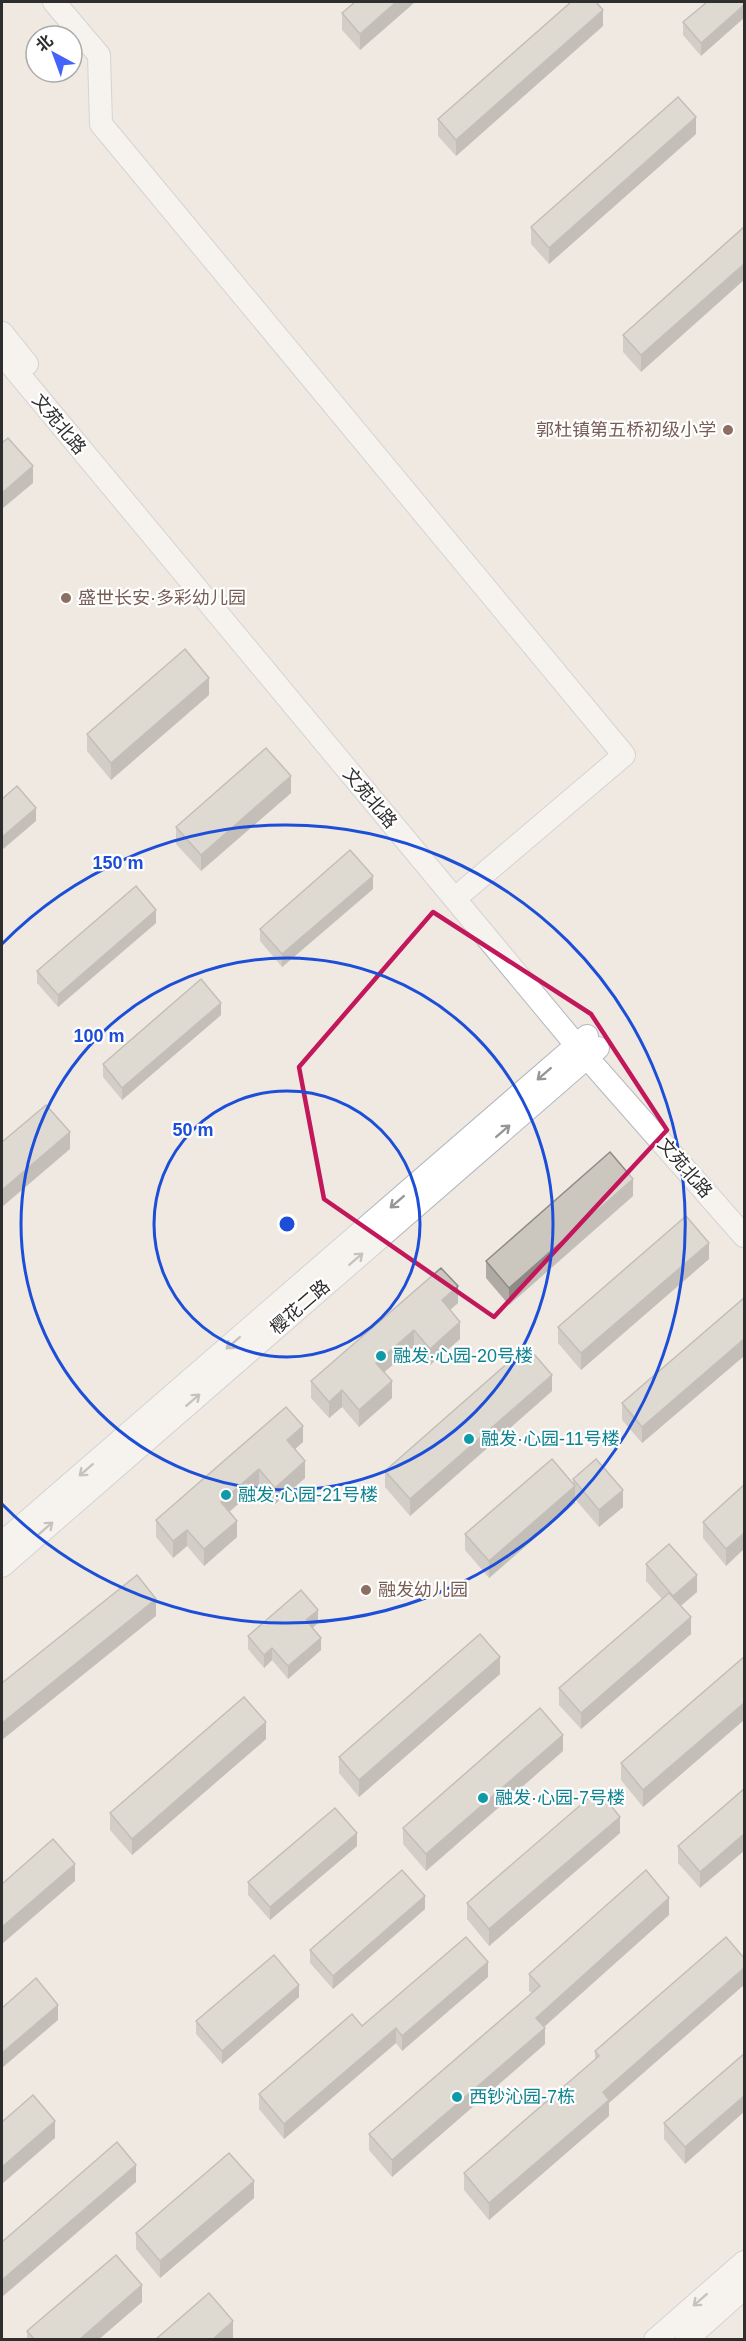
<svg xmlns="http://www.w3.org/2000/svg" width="746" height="2341" viewBox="0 0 746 2341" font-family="Helvetica,'Noto Sans SC',sans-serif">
<rect width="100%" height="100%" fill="#efe9e1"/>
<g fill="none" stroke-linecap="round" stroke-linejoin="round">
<g stroke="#b4b7c1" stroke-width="24">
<g id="minor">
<polyline points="54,2 99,55 101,124 624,755 465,890"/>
<polyline points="2,333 27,364"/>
<polyline points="2,354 577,1046 744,1236"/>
<polyline points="2,1543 587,1036"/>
<polyline points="2,1566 598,1048"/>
<polyline points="655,2340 744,2262"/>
<polyline points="686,2340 744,2288"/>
</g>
</g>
<use href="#minor" stroke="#fff" stroke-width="22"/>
</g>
<g fill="#afaba4">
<polygon points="355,2 415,2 360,50 342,30 342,13"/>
<polygon points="707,2 701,56 683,35 683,22"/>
<polygon points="603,26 456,156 438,136 438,119"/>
<polygon points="696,134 549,264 531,244 531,227"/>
<polygon points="744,227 641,372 623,352 623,335"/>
<polygon points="209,695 111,780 87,751 87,734"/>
<polygon points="291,793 201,871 176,844 176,827"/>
<polygon points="373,889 282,967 260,941 260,929"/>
<polygon points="156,923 58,1007 37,983 37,971"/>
<polygon points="221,1015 122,1100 103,1077 103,1064"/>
<polygon points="633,1196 509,1305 486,1278 486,1261"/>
<polygon points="709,1259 581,1370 558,1343 558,1327"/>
<polygon points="744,1298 744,1356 642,1443 622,1420 622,1403"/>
<polygon points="458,1303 450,1310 460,1339 430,1365 414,1347 384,1372 392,1398 359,1427 342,1407 329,1418 311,1398 311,1381"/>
<polygon points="552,1391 410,1516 385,1487 385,1471"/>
<polygon points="303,1442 295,1449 305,1478 275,1504 259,1486 229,1512 237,1537 204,1566 187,1546 173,1558 156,1537 156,1520"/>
<polygon points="573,1479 623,1507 599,1527 575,1499 575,1503 489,1578 465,1550 465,1534 573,1483"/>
<polygon points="744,1485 726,1566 703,1538 703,1522"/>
<polygon points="646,1564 697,1592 681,1606 691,1634 581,1729 559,1705 559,1688 662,1599 646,1581"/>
<polygon points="318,1623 313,1627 321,1650 288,1679 272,1660 264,1668 248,1649 248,1636"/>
<polygon points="744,1657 744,1720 643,1807 621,1780 621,1763"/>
<polygon points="500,1674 359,1797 339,1773 339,1757"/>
<polygon points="266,1739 132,1855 110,1830 110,1813"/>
<polygon points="563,1751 426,1871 403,1844 403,1828"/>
<polygon points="744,1789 700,1888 678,1863 678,1846"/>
<polygon points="620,1833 489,1946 467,1919 467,1903"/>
<polygon points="357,1846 270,1920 248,1895 248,1882"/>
<polygon points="425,1909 333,1989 310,1963 310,1950"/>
<polygon points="669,1915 544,2027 545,2044 392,2177 369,2150 369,2134 532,1993 529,1991 529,1974"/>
<polygon points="726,1937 609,2103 609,2116 489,2220 464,2190 464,2173 595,2060 595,2051"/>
<polygon points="488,1977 402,2051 396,2043 284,2139 259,2109 259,2094 362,2026"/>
<polygon points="299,1997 222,2064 196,2034 196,2021"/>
<polygon points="744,2054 685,2164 664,2139 664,2123"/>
<polygon points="254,2198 160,2278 136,2249 136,2233"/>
<polygon points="142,2302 98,2340 27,2340 27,2331"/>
</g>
<g fill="#8e8b86">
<polygon points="396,2 415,2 360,50 360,34"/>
<polygon points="744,5 744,18 701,56 701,43"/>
<polygon points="603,10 603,26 456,156 456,140"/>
<polygon points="696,117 696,134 549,264 549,248"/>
<polygon points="744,264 744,280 641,372 641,355"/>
<polygon points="33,466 33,483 2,509 2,493"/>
<polygon points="209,678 209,695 111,780 111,763"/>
<polygon points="291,776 291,793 201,871 201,855"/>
<polygon points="36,808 36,821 2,850 2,837"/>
<polygon points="373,876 373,889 282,967 282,954"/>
<polygon points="156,910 156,923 58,1007 58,995"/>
<polygon points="221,1003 221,1015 122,1100 122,1088"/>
<polygon points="70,1132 70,1149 2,1207 2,1190"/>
<polygon points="633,1179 633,1196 509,1305 509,1288"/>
<polygon points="709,1243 709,1259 581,1370 581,1353"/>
<polygon points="458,1286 458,1303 442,1317 442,1300"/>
<polygon points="460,1322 460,1339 430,1365 430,1349"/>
<polygon points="414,1330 414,1347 376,1379 376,1363"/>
<polygon points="744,1339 744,1356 642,1443 642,1427"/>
<polygon points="552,1375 552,1391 410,1516 410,1499"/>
<polygon points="392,1381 392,1398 359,1427 359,1410"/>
<polygon points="342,1390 342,1407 329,1418 329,1402"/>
<polygon points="303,1426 303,1442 287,1456 287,1440"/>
<polygon points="305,1461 305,1478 275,1504 275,1488"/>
<polygon points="259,1469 259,1486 221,1519 221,1502"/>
<polygon points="575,1486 575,1503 489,1578 489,1561"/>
<polygon points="623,1490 623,1507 599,1527 599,1510"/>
<polygon points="237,1521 237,1537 204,1566 204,1549"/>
<polygon points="187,1530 187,1546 173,1558 173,1541"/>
<polygon points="744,1533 744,1549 726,1566 726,1549"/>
<polygon points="697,1575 697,1592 673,1612 673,1596"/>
<polygon points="156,1599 156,1616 2,1740 2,1723"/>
<polygon points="318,1610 318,1623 306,1633 306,1620"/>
<polygon points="691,1617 691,1634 581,1729 581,1713"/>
<polygon points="321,1638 321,1650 288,1679 288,1666"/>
<polygon points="272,1648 272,1660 264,1668 264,1655"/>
<polygon points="500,1657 500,1674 359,1797 359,1780"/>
<polygon points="744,1703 744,1720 643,1807 643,1790"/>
<polygon points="266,1722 266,1739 132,1855 132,1839"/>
<polygon points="563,1735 563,1751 426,1871 426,1854"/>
<polygon points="620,1817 620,1833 489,1946 489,1929"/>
<polygon points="357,1833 357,1846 270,1920 270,1907"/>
<polygon points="744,1834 744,1851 700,1888 700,1872"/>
<polygon points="75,1864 75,1881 2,1944 2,1927"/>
<polygon points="425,1896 425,1909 333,1989 333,1976"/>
<polygon points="669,1898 669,1915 536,2034 536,2018"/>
<polygon points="488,1962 488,1977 402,2051 402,2036"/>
<polygon points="744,1968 744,1985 609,2103 609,2116 489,2220 489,2203 603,2092"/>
<polygon points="299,1985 299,1997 222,2064 222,2051"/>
<polygon points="58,2005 58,2020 2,2068 2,2053"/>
<polygon points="396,2028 396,2043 284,2139 284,2124"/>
<polygon points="545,2028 545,2044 392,2177 392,2160"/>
<polygon points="744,2096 744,2112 685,2164 685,2147"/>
<polygon points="55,2121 55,2138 2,2184 2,2167"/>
<polygon points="136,2165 136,2182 2,2297 2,2280"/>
<polygon points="254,2181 254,2198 160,2278 160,2261"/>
<polygon points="142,2285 142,2302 98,2340 79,2340"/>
<polygon points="233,2321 233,2338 231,2340 212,2340"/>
</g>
<g fill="#cbc7bf" stroke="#8e8b86" stroke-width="1.5">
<polygon points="355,2 396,2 360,34 342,13"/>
<polygon points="571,2 596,2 603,10 456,140 438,119"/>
<polygon points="707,2 744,2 744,5 701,43 683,22"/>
<polygon points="678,97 696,117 549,248 531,227"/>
<polygon points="744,227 744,264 641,355 623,335"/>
<polygon points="8,438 33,466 2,493 2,443"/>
<polygon points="185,649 209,678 111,763 87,734"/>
<polygon points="266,748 291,776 201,855 176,827"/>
<polygon points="17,786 36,808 2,837 2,799"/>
<polygon points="350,850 373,876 282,954 260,929"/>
<polygon points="136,886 156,910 58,995 37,971"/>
<polygon points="201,979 221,1003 122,1088 103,1064"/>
<polygon points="46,1105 70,1132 2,1190 2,1142"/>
<polygon points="610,1152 633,1179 509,1288 486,1261"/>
<polygon points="686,1216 709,1243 581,1353 558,1327"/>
<polygon points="441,1268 458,1286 442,1300 460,1322 430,1349 414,1330 376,1363 392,1381 359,1410 342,1390 329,1402 311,1381"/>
<polygon points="744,1298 744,1339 642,1427 622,1403"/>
<polygon points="527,1346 552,1375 410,1499 385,1471"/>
<polygon points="286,1407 303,1426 287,1440 305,1461 275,1488 259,1469 221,1502 237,1521 204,1549 187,1530 173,1541 156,1520"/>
<polygon points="552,1459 575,1486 489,1561 465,1534"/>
<polygon points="596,1459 623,1490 599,1510 573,1479"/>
<polygon points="744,1485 744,1533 726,1549 703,1522"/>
<polygon points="669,1544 697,1575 673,1596 646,1564"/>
<polygon points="137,1575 156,1599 2,1723 2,1683"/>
<polygon points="301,1590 318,1610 306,1620 321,1638 288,1666 272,1648 264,1655 248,1636"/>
<polygon points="669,1593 691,1617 581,1713 559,1688"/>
<polygon points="480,1634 500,1657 359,1780 339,1757"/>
<polygon points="744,1657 744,1703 643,1790 621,1763"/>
<polygon points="244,1697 266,1722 132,1839 110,1813"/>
<polygon points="540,1708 563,1735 426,1854 403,1828"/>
<polygon points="744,1789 744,1834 700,1872 678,1846"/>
<polygon points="598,1790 620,1817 489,1929 467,1903"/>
<polygon points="335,1808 357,1833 270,1907 248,1882"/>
<polygon points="53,1839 75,1864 2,1927 2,1884"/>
<polygon points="402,1870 425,1896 333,1976 310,1950"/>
<polygon points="646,1870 669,1898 536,2018 545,2028 392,2160 369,2134 540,1986 529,1974"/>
<polygon points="466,1937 488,1962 402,2036 396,2028 284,2124 259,2094 352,2014 362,2026"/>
<polygon points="726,1937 744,1958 744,1968 603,2092 609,2100 489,2203 464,2173 599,2056 595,2051"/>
<polygon points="274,1955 299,1985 222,2051 196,2021"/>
<polygon points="36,1978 58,2005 2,2053 2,2008"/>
<polygon points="744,2054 744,2096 685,2147 664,2123"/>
<polygon points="33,2095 55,2121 2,2167 2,2122"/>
<polygon points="117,2142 136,2165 2,2280 2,2242"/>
<polygon points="229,2153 254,2181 160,2261 136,2233"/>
<polygon points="116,2255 142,2285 79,2340 35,2340 27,2331"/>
<polygon points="209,2293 233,2321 212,2340 155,2340"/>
</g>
<defs><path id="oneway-shaft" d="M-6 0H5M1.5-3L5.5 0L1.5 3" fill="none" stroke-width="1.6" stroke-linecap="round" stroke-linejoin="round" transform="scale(1.5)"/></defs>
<g stroke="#969696">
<use href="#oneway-shaft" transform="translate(544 1074) rotate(139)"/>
<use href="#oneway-shaft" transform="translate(503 1131) rotate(-41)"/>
<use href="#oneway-shaft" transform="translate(397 1202) rotate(139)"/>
<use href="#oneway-shaft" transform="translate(356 1259) rotate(-41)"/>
<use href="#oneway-shaft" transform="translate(233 1343) rotate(139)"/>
<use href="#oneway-shaft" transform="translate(193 1400) rotate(-41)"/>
<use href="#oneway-shaft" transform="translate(86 1470) rotate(139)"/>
<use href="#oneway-shaft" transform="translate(46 1528) rotate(-41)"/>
<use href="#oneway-shaft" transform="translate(700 2300) rotate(139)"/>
</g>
<path d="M0 0H746V2341H0ZM433,912L591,1014L667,1130L494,1317L324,1199L299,1067Z" fill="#efe9e1" fill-opacity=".55" fill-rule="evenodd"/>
<path fill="none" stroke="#c2185b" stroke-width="4.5" stroke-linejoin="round" d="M433,912L591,1014L667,1130L494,1317L324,1199L299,1067Z"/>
<g fill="none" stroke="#1d4ed8" stroke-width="3">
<circle cx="287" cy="1224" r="133"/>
<circle cx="287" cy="1224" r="266"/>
<path d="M2 944A399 399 0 1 1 2 1504"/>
</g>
<g fill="#8d6e63" stroke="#fff" stroke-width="2">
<circle cx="728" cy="430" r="6"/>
<circle cx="66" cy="598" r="6"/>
<circle cx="366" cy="1590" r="6"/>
</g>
<g fill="#0f9aa8" stroke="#fff" stroke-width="2">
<circle cx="381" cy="1356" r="6"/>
<circle cx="469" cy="1439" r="6"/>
<circle cx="226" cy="1495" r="6"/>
<circle cx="483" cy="1798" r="6"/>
<circle cx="457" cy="2097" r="6"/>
</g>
<g text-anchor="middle" stroke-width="4.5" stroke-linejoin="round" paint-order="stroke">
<g font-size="18" fill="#2e2e2e" stroke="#fff">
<text transform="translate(59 424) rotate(50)" y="6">文苑北路</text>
<text transform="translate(370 798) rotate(50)" y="6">文苑北路</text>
<text transform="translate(685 1168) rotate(49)" y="6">文苑北路</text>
<text transform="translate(300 1307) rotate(-41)" y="6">樱花二路</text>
</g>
<g font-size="18" fill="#785e54" stroke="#fff" text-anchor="start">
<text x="716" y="436" text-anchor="end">郭杜镇第五桥初级小学</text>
<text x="78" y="604">盛世长安·多彩幼儿园</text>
<text x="378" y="1596">融发幼儿园</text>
</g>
<g font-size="18" fill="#0d838f" stroke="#fff" text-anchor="start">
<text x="393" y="1362">融发·心园-20号楼</text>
<text x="481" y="1445">融发·心园-11号楼</text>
<text x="238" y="1501">融发·心园-21号楼</text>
<text x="495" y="1804">融发·心园-7号楼</text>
<text x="469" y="2103">西钞沁园-7栋</text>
</g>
</g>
<circle cx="287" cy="1224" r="9" fill="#1d4ed8" stroke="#fff" stroke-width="3"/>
<g font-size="18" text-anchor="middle" font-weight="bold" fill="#1d4ed8" stroke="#fff" stroke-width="4.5" stroke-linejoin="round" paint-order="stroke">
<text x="118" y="869">150 m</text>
<text x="99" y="1042">100 m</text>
<text x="193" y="1136">50 m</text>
</g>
<rect width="746" height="2341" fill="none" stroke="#2e2e2e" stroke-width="6"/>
<g transform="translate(54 54) rotate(319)"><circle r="28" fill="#ffffff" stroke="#ababab" stroke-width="1.5"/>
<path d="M0-4.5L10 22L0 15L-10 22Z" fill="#4264fb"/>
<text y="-9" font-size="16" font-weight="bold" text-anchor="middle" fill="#2e2e2e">北</text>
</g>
</svg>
